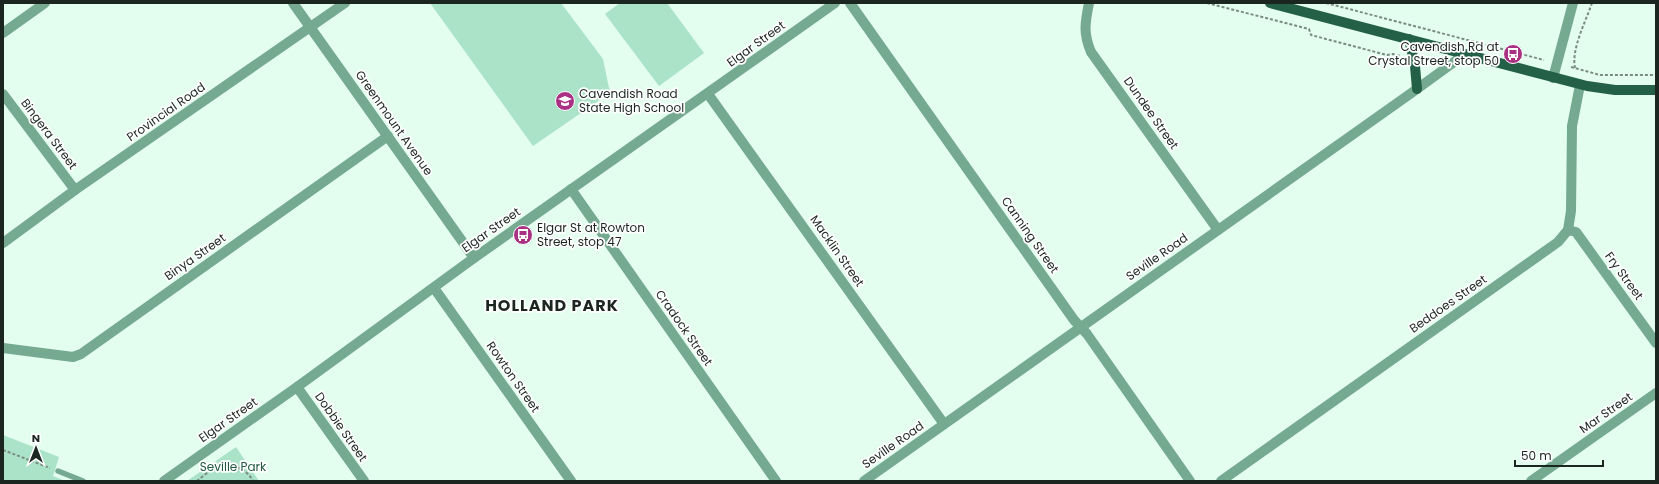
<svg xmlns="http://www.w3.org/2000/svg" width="1659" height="484" viewBox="0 0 1659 484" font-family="Poppins,sans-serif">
<rect width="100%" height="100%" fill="#e3fdef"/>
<g fill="#aae3c7">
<polygon points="430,3 561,3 603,59 610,93 533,146"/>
<polygon points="620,3 667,3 704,53 659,86 605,14"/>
<polygon points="3,435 59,457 53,476 65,481 3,481"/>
<polygon points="236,447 259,481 187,481"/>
</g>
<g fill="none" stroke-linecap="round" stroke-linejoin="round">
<g stroke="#7a8b82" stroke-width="2" stroke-dasharray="3 2" stroke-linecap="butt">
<polyline points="1207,3 1309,29 1311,35 1387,55 1393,54 1401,56"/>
<polyline points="1326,3 1544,60"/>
<polyline points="1571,67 1600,75 1656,75"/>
<path d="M1575,68C1571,49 1586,21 1592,3"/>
<polyline points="3,450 50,468"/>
<path d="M197,481C203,476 210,470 218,467C231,462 247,469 253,481"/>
</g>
<polyline stroke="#75a990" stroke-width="5.5" points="58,471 83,481"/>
<g stroke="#75a990" stroke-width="10">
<polyline points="293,3 474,258"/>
<polyline points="850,3 1074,320 1087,334 1190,481"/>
<path d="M1089,3C1085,23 1083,33 1091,52L1218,230"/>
<polyline points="3,33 45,3"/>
<polyline points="1553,78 1573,3"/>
<polyline points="3,94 75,190"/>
<polyline points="708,94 944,424"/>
<polyline points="571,189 776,481"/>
<polyline points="1568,230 1576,232 1656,343"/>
<polyline points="3,243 75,190 345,3"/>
<polyline points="434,288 571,481"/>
<polyline points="3,348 73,357 81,354 388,136"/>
<polyline points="297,387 364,481"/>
<polyline points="164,481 297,387 474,258 835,3"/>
<polyline points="864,481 1417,89 1465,54"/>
<polyline points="1221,481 1558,242 1568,230 1571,211 1572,126 1580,85"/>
<polyline points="1531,481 1656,393"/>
</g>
<g stroke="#236047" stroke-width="10">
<polyline points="1270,3 1587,86 1615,90 1656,90"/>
<polyline points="1409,39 1415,66 1417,89"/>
</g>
</g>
<defs>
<g id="bus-disc" transform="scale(1)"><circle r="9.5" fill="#aa3084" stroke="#fff"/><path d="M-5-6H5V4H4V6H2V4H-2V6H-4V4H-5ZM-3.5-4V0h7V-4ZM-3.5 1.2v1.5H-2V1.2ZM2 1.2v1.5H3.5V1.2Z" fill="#fff"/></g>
<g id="school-disc" transform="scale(1)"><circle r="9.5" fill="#aa3084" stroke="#fff"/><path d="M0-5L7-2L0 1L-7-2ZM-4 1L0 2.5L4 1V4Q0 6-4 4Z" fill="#fff"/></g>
</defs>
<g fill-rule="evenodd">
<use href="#bus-disc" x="1513" y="54"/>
<use href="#school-disc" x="565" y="101"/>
<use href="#bus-disc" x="523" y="235"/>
</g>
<g text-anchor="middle" stroke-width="3.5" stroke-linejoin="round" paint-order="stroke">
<g font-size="12" fill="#1c2621" stroke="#fff">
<text transform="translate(756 44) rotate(-36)" y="4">Elgar Street</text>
<text transform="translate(166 112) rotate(-35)" y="4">Provincial Road</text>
<text transform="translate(1151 113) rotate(55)" y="4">Dundee Street</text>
<text transform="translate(394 123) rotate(55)" y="4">Greenmount Avenue</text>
<text transform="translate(49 134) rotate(53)" y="4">Bingera Street</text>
<text transform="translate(491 230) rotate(-35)" y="4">Elgar Street</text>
<text transform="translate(1030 235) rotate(55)" y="4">Canning Street</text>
<text transform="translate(837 251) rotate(55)" y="4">Macklin Street</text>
<text transform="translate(195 257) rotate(-35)" y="4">Binya Street</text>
<text transform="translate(1157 257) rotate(-35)" y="4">Seville Road</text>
<text transform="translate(1624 276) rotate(54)" y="4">Fry Street</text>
<text transform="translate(1448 304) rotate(-35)" y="4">Beddoes Street</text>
<text transform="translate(684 328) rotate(55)" y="4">Cradock Street</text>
<text transform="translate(513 377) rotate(55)" y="4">Rowton Street</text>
<text transform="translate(1606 413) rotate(-35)" y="4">Mar Street</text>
<text transform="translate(228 420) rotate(-35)" y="4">Elgar Street</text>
<text transform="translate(341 427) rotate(55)" y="4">Dobbie Street</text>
<text transform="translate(893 445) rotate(-35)" y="4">Seville Road</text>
</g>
<g font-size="12" fill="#1c2621" stroke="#fff" text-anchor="start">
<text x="1499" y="51" text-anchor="end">Cavendish Rd at<tspan x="1499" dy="14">Crystal Street, stop 50</tspan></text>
<text x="579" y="98">Cavendish Road<tspan x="579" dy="14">State High School</tspan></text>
<text x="537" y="232">Elgar St at Rowton<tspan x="537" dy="14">Street, stop 47</tspan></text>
</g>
<g font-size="12" fill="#215942" stroke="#fff">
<text x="233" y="471">Seville Park</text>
</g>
<g font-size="16" font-weight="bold" letter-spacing="1" fill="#1c2621" stroke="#fff">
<text x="552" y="311">HOLLAND PARK</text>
</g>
</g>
<rect width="1659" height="484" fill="none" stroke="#1c2621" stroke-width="8"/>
<g transform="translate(36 448)" stroke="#ffffff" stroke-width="3" paint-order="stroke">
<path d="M0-3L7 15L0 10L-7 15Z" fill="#1c2621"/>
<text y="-6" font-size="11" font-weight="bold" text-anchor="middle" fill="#1c2621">N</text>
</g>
<path d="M1515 460v6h88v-6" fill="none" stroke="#1c2621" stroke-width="2"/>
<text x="1521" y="460" font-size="12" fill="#1c2621" stroke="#ffffff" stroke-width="3" paint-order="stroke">50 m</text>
</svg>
